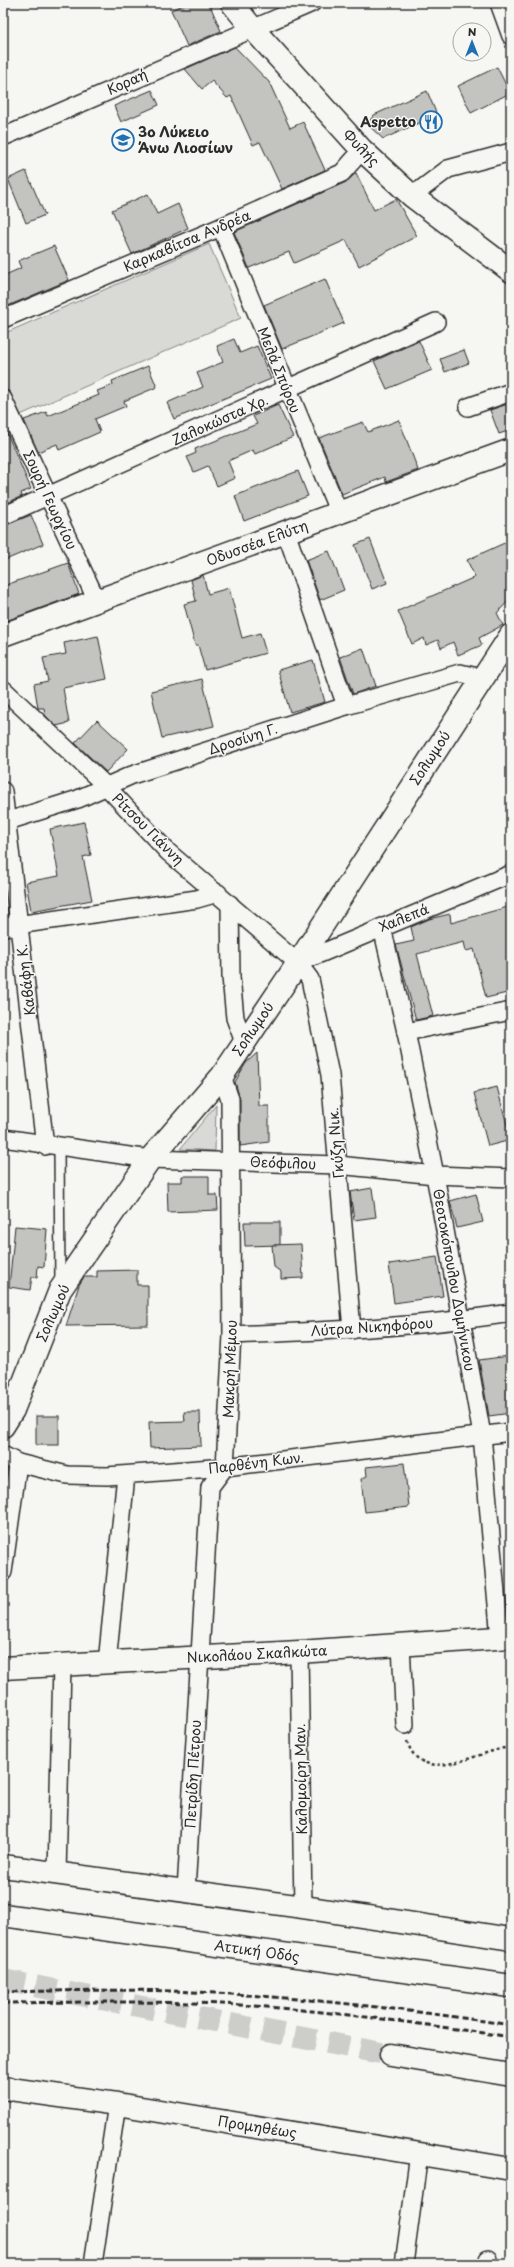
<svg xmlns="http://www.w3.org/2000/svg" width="514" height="2267" viewBox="0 0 514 2267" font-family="'Playpen Sans',sans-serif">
<rect width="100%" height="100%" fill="#f6f6f2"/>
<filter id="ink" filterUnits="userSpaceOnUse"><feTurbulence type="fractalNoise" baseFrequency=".025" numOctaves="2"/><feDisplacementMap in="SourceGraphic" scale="8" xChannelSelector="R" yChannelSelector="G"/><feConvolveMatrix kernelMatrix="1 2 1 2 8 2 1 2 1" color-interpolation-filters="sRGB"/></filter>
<g filter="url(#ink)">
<g fill="#d9d9d5" stroke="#828280">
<polygon points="209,244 241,318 18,416 3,381 3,334"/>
<polygon points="216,1105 215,1151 180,1149"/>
</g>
<g fill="#c3c3c0" stroke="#2b2b2b">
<polygon points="188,3 209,3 221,31 187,46 171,10"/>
<polygon points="235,47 269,82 290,128 303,122 325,170 282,189 260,142 253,145 231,96 227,98 212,81 202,89 185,69"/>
<polygon points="497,67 510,93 471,113 458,86"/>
<polygon points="152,90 159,105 121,122 114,106"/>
<polygon points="427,91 437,115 383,139 367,124 374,115"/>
<polygon points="26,171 45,215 26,223 8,179"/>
<polygon points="356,173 374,210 396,199 417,236 359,266 346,240 294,263 289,252 249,268 234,232 346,182"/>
<polygon points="148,194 157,214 178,204 188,228 132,254 112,210"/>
<polygon points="54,246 69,280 3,308 3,276 21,268 18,261"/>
<polygon points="325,279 344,323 282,349 264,305"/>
<polygon points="234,339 240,353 257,346 271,379 174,419 167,403 203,387 197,373 223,362 217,346"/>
<polygon points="419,341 432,370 387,389 374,361"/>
<polygon points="464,350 469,363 445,372 440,359"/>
<polygon points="148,366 157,387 124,401 126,406 95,419 100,432 59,450 57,444 38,452 24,420 46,412 48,416 99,395 97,391 113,385 112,381"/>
<polygon points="511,403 511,430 499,434 490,410"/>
<polygon points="278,405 293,437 255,454 253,450 228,461 235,478 217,486 208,466 194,472 187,457 196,453 195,449 257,424 253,416"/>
<polygon points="399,420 418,470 386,482 385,477 342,494 319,438 363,422 368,432"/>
<polygon points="3,424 31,489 21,493 22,496 3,505"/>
<polygon points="298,471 308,496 244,521 235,496"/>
<polygon points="31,515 43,544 3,561 3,526"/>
<polygon points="370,539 387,583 372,589 355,545"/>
<polygon points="511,540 511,598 497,613 503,625 479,638 482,645 458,655 453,642 441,648 438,640 426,645 424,638 412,644 398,611 475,577 467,560"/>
<polygon points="329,551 344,590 320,600 306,560"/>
<polygon points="68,563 79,594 3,622 3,586"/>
<polygon points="203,575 208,594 229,588 242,638 260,633 266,653 205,670 198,645 195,645 184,604 196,601 191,580"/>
<polygon points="98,636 107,679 63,688 69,723 56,726 45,715 44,708 38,708 34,684 48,681 43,658 66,654 64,643"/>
<polygon points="363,648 376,686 353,694 340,657"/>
<polygon points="313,660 325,702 290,712 278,670"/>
<polygon points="202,679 214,726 162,738 151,691"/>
<polygon points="97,720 128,749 106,772 75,743"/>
<polygon points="84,822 91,855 83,857 92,900 31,911 26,882 59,876 50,829"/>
<polygon points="511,906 511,992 486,998 474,949 466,951 464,942 417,954 433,1016 416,1020 396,945 414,941 411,927 429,919 450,914 451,923"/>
<polygon points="257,1053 259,1106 269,1106 269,1142 240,1146 240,1099 235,1082 246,1063"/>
<polygon points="497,1087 511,1140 488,1146 474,1093"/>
<polygon points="182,1176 209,1176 209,1195 217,1195 218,1210 168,1212 167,1182 182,1182"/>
<polygon points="372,1188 376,1217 354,1220 350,1192"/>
<polygon points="476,1194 483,1222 457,1228 450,1201"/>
<polygon points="244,1222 280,1222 280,1245 245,1246"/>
<polygon points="15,1226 47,1229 44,1267 38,1266 37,1278 32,1277 30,1290 9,1287"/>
<polygon points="301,1244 303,1278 281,1279 281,1272 274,1267 272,1245"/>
<polygon points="437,1257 443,1296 394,1303 389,1264"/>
<polygon points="137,1270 137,1285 148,1285 148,1325 66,1326 79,1285 84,1277 97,1277 97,1271"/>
<polygon points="509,1356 511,1413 489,1416 479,1360"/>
<polygon points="184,1412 200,1412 201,1446 150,1448 149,1422 185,1421"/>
<rect x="36" y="1416" width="23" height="29"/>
<polygon points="404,1463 409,1507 365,1512 361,1479 367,1476 366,1467"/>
</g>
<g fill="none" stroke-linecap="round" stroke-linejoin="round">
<polyline stroke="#cdcdca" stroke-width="22" stroke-dasharray="22 11" stroke-linecap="butt" points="3,1980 391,2055"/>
<g stroke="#2b2b2b" stroke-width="12">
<polyline id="lane" points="59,1148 60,1282"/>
</g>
<g stroke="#2b2b2b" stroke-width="20">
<g id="street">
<polyline points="499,3 511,36"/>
<polyline points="3,137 312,3"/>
<polyline points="412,196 448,169 511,152"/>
<polyline points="221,227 339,513"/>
<polyline points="3,319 221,227 342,173 362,150"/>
<polyline points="3,399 97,601"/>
<polyline points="468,407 511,392"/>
<polyline points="3,516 436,322"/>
<polyline points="286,532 346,706"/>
<polyline points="3,689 106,786 168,852 298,963 310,979 330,1075 352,1330"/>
<polyline points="3,791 45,1146"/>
<polyline points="8,821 78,799 132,775 346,706 460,673 482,678"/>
<polyline points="230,904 231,977 235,1018 244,1042"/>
<polyline points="3,927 197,899 218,893"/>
<polyline points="382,927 406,1032 435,1175 482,1435 500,1638"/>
<polyline points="298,963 511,874"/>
<polyline points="406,1032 511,1011"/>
<polyline points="3,1138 150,1159 338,1165 435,1175 511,1178"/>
<path d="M232,1335C325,1331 419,1327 511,1313"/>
<polyline points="3,1455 18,1463 67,1475 107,1476 225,1467 511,1432"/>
<polyline points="3,1572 18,1463"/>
<polyline points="401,1645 405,1725"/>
<polyline points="299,1652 303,1907"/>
<polyline points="107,1663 126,1475"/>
<polyline points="57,1874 62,1665"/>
<polyline points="186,1891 210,1487 225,1467 232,1335 230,1099 222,1076"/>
<polyline points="93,2264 117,2104"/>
<polyline points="404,2264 419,2154"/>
<polyline points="488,2264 488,2259"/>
</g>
</g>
<g stroke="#2b2b2b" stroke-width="25">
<g id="secondary">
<polyline points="3,635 511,450"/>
<polyline points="3,1426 13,1410 60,1290 150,1159 222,1076 298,963 511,635"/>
<polyline points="3,1668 299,1652 511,1637"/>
<polyline points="3,1866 303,1907 511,1939"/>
<polyline points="3,2088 117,2104 511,2169"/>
</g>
</g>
<g stroke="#2b2b2b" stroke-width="25">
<polyline id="primary" points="232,3 253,29 362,150 412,196 511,271"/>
</g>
<g stroke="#2b2b2b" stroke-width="25">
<g id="highway">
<polyline points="3,1915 511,1986"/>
<polyline points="391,2055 511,2075"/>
</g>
</g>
<path stroke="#2b2b2b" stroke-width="2.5" stroke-dasharray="3 3" stroke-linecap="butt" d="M407,1741C422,1789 478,1750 511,1747"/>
<use href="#lane" stroke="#f6f6f2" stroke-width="9"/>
<use href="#street" stroke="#f6f6f2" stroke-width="17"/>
<use href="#secondary" stroke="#f6f6f2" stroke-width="22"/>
<use href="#primary" stroke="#f6f6f2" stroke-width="22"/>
<use href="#highway" stroke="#f6f6f2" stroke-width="22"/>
<g stroke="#2b2b2b" stroke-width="3" stroke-dasharray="6 3" stroke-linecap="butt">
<path d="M3,1992C59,1991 114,1989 170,1991C284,1995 398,2008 511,2025"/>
<path d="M3,2003C76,2002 149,2001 222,2004C318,2009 415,2023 511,2037"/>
</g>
</g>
</g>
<defs>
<g id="restaurant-ring" transform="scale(1.15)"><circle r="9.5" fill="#f6f6f2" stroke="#1f6fb2" stroke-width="1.5"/><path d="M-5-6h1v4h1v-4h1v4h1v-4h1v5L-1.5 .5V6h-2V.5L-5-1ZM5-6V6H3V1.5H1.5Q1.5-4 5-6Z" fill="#1f6fb2"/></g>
<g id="school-ring" transform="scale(1.15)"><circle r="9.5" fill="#f6f6f2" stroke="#1f6fb2" stroke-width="1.5"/><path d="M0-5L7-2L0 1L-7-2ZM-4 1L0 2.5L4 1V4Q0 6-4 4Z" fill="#1f6fb2"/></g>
</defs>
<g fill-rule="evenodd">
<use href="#restaurant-ring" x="431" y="122"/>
<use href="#school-ring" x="123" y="140"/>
</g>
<g text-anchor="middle" stroke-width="3" stroke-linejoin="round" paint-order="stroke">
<g font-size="14" fill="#2b2b2b" stroke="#f6f6f2">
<text transform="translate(127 82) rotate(-24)" y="5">Κοραή</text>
<text transform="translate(361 148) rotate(46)" y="5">Φυλής</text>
<text transform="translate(187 241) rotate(-23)" y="5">Καρκαβίτσα Ανδρέα</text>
<text transform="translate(279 370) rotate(68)" y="5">Μελά Σπύρου</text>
<text transform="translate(220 420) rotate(-24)" y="5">Ζαλοκώστα Χρ.</text>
<text transform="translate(50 500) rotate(65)" y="5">Σουρή Γεωργίου</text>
<text transform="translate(257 543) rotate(-20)" y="5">Οδυσσέα Ελύτη</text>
<text transform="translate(243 739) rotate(-18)" y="5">Δροσίνη Γ.</text>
<text transform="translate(430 758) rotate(-57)" y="5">Σολωμού</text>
<text transform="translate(148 829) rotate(45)" y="5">Ρίτσου Γιάννη</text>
<text transform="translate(404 918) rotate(-22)" y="5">Χαλεπά</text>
<text transform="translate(26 980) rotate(-97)" y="5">Καβάφη Κ.</text>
<text transform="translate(253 1029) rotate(-56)" y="5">Σολωμού</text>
<text transform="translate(336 1143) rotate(-95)" y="5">Γκύζη Νικ.</text>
<text transform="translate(283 1163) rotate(2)" y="5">Θεόφιλου</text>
<text transform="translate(454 1280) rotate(80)" y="5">Θεοτοκόπουλου Δομήνικου</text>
<text transform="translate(53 1313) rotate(-66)" y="5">Σολωμού</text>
<text transform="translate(372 1327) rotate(-4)" y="5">Λύτρα Νικηφόρου</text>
<text transform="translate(230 1369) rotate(-88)" y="5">Μακρή Μέμου</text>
<text transform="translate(256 1463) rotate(-7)" y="5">Παρθένη Κων.</text>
<text transform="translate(257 1654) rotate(-3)" y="5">Νικολάου Σκαλκώτα</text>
<text transform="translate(193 1774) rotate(-87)" y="5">Πετρίδη Πέτρου</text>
<text transform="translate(301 1779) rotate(-91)" y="5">Καλομοίρη Μαν.</text>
<text transform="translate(257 1951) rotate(8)" y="5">Αττική Οδός</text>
<text transform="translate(257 2127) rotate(9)" y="5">Προμηθέως</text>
</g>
<g font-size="14" font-weight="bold" fill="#2b2b2b" stroke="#f6f6f2" text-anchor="end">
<text x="416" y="127">Aspetto</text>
<text x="138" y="137" text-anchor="start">3ο Λύκειο<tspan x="138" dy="16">Άνω Λιοσίων</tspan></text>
</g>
</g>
<rect width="514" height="2267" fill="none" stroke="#f6f6f2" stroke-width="16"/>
<rect x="8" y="8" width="498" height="2251" fill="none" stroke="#2b2b2b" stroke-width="1.5" filter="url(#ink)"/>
<g transform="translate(472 42)"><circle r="19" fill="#f6f6f2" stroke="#a5a5a2"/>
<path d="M0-3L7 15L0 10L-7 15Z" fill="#1f6fb2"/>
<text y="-6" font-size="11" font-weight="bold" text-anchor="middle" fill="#2b2b2b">N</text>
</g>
</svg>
